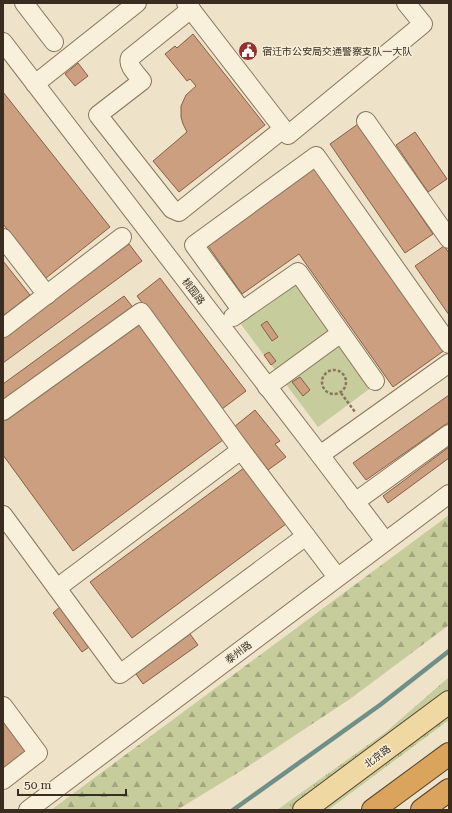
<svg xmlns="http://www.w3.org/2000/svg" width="452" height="813" viewBox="0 0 452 813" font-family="'Roboto Serif','Noto Sans SC',serif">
<defs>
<pattern id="grass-tufts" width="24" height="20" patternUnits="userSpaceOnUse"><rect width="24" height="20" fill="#c6cc9b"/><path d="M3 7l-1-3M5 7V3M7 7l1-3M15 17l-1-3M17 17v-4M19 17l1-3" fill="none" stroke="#a2a67e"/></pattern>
<pattern id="forest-firs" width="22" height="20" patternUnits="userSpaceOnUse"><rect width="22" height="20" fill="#c6cc9b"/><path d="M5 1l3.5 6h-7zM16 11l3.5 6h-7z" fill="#a2a67e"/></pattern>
</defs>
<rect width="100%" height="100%" fill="#eee3c8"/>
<polygon fill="url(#grass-tufts)" points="449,677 449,720 328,810 277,810 386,732"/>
<polygon fill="url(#forest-firs)" points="449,515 449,625 350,699 244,769 177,810 51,810"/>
<g fill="#c6cc9b">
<polygon points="299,285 329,330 326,334 275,370 240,323 293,286"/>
<polygon points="338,346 341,346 372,387 318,427 285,383"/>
</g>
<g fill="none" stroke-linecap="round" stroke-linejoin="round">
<polyline stroke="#6f9088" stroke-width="4.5" points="233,810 380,705 449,651"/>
</g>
<g fill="#cb9f7f" stroke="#885f43">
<polygon points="193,34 265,125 179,192 153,161 187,132 183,124 181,117 181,106 186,95 196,86 190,79 187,81 165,54 175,46 177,48"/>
<polygon points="78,63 88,76 75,86 65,74"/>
<polygon points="3,92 110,227 46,278 3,224"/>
<polygon points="358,124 433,234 405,253 330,144"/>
<polygon points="415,132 447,179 428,192 396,145"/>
<polygon points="315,166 445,350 393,387 299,254 242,294 206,243"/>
<polygon points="129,244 142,261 3,363 3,337"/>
<polygon points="444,246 449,253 449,315 415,266"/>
<polygon points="3,261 30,295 3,316"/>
<polygon points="160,278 246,391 222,409 137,296"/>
<polygon points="124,296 135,310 3,407 3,384"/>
<polygon points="141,320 227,437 73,551 3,455 3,421"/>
<polygon points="267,321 278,337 272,341 261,325"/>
<polygon points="269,352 276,361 271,365 264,355"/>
<polygon points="300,377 310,390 303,396 292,382"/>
<polygon points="449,395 449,422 366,480 353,463"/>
<polygon points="255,410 280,441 275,444 286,457 268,470 234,427"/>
<polygon points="449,447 449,458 388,503 383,496"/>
<polygon points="248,465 290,521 132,638 90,582"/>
<polygon points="62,605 92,645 82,652 53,613"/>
<polygon points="190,634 198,645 143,684 136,674"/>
<polygon points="3,718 29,752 3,771"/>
</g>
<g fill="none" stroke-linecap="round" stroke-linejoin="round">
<g stroke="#89755d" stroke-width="20">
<g id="minor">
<polyline points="24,3 54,42"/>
<polyline points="186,3 288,135 423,24 406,3"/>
<path d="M191,9L130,58C127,66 137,74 142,81L98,115L172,209L179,212L283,129"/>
<polyline points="3,42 320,455 385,541"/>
<polyline points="35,84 137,3"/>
<polyline points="366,121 449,239"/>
<polyline points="3,238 47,295"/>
<polyline points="242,311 194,245 316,156 449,344"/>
<polyline points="233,317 298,272 375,381"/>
<polyline points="3,328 122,237"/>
<polyline points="267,387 341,333"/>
<polyline points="3,411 141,312 241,450"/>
<polyline points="320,455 449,363"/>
<polyline points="355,502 449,434"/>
<polyline points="3,515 120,674 306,536 337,577"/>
<polyline points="57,588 241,450 306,536"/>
<polyline points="3,706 38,753 3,780"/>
<polyline points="28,810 449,494"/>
</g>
</g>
<g stroke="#574331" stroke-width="24">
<polyline id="major" points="304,810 449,702"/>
</g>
<g stroke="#574331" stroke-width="24">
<g id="highway">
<polyline points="373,810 449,754"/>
<polyline points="422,810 449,790"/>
</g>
</g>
<g stroke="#89755d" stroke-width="2.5" stroke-dasharray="3 2" stroke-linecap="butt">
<circle cx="334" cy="382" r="12"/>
<polyline points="341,393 355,412"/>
</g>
<use href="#minor" stroke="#f8f0db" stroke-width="18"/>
<use href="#major" stroke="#efd8a1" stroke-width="22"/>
<use href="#highway" stroke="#daa45c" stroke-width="22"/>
</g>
<defs>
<g id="civic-disc" transform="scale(1)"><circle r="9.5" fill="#972f2e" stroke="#f5edd7"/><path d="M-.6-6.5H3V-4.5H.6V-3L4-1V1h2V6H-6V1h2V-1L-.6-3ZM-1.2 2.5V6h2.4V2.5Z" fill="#fff"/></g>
</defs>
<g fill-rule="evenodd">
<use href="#civic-disc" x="248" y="51"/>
</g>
<g text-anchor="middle" stroke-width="3" stroke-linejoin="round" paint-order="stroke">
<g font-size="10" fill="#3a2d20" stroke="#f5edd7" text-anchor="start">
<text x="262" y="55">宿迁市公安局交通警察支队一大队</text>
</g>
<g font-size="10" fill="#3a2d20" stroke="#f5edd7">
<text transform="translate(194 291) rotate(53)" y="4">桃园路</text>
<text transform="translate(238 652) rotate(-37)" y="4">泰州路</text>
<text transform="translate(377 756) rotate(-37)" y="4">北京路</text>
</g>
</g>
<rect width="452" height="813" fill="none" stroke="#3a2d20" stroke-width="8"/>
<path d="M18 789v6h108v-6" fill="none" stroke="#3a2d20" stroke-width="2"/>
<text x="24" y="789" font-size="12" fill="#3a2d20" stroke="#f5edd7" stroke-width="3" paint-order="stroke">50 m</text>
</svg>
